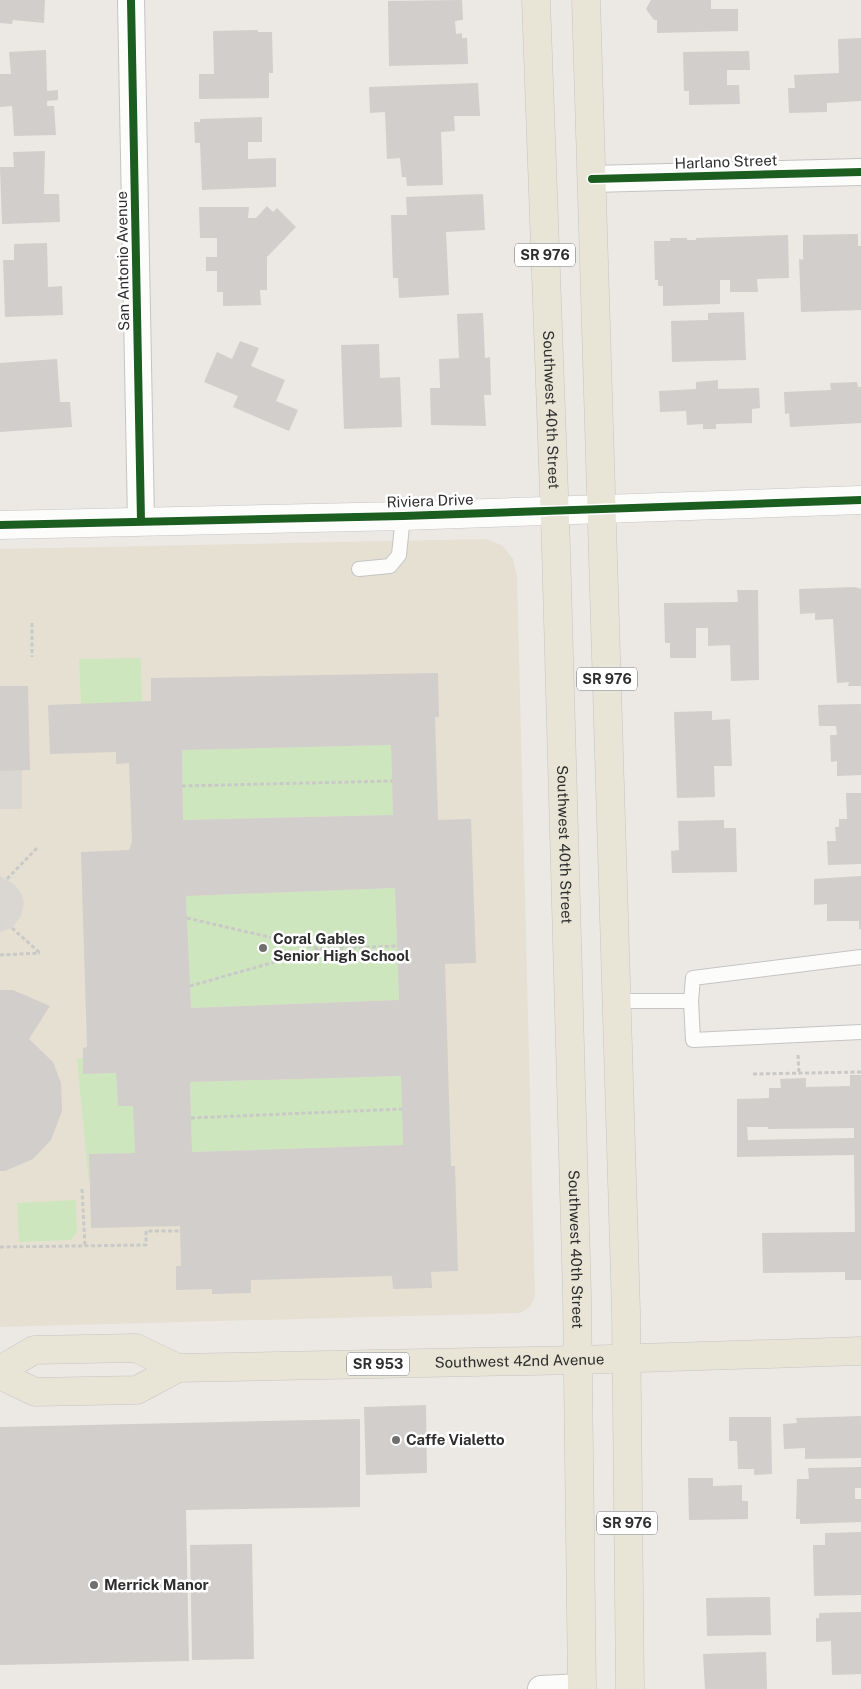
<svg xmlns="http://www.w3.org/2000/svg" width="861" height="1689" viewBox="0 0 861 1689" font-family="'Public Sans',sans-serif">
<rect width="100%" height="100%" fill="#ece8e4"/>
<polygon fill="#e6e0d3" points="487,539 503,546 513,559 517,576 535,1297 530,1307 520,1313 0,1327 0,549"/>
<g fill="#cee6be">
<polygon points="141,658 142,702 81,704 79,659"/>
<polygon points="391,745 393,815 183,820 182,750"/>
<polygon points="395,888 399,1000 191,1008 186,896"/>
<polygon points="83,1058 84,1074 116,1073 118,1106 133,1106 135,1153 89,1155 89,1184 77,1059"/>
<polygon points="401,1076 403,1145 192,1152 190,1082"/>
<polygon points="76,1200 77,1232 71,1240 19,1242 17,1203"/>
</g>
<g fill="#dad6d2">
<polygon points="22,770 22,809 0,809 0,771"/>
<polygon points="0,876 14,884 21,893 24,903 21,916 12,928 0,932"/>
</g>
<g fill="#d1cecb" fill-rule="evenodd">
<polygon points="0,0 45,0 44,23 13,20 12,24 0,23"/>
<polygon points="462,0 463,20 455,21 456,34 462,33 462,38 467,38 468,64 389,66 388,1"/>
<polygon points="651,0 711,0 711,9 738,9 738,31 657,33 657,20 654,20 646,9"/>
<polygon points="258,30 258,32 272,32 273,73 269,73 269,98 199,99 199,74 214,74 213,31"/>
<polygon points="861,38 861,101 827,103 827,112 789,113 788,88 795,88 794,75 839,73 838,39"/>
<polygon points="46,50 47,91 58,90 58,100 47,101 47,106 54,106 56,135 14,136 12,106 0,107 0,74 11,74 9,52"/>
<polygon points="749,51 750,70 727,70 727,85 739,85 740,104 689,105 689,91 684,91 683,52"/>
<polygon points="478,83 480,116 454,116 455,131 441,132 443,185 407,186 406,177 402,177 400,158 387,159 385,112 370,113 369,87"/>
<polygon points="262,117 262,142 248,142 248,159 276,158 276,187 202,190 200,143 195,143 194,122 200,122 200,119"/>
<polygon points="45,151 44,194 59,194 60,222 2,224 0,167 14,167 13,152"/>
<polygon points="483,194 485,230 446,232 449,295 399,298 398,278 393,278 391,215 407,215 406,197"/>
<polygon points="267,206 273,212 277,208 296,227 267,257 267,290 260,290 261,305 223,306 223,292 217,292 217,271 206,271 206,257 217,257 217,238 200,238 199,207 249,207 248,218 256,218"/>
<polygon points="858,234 858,246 861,246 861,310 801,312 799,259 803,260 803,235"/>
<polygon points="788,235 789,278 757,279 758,292 730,292 730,280 720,280 720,304 663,306 663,286 658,286 658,280 655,280 654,241 670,241 670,238 687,238 687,240 696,240 696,238"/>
<polygon points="47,243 48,287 62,286 63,315 5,317 3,260 14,260 14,244"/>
<polygon points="744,312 746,360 672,362 671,321 708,320 708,313"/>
<polygon points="483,313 485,358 490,357 491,395 484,395 486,426 431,425 430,388 440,388 439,359 459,358 457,314"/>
<polygon points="240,341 259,348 251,366 285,380 276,401 298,410 289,431 233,407 238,396 204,382 217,352 232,359"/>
<polygon points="379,344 380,378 400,377 402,427 344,429 341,345"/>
<polygon points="57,359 60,402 70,402 72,427 0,432 0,363"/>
<polygon points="718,380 718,389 759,388 760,408 752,409 752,423 716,424 716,429 703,429 703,424 687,425 686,411 660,412 659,391 696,389 696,382"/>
<polygon points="857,382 858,387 861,387 861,423 790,427 789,413 785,414 784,392 831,390 830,383"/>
<polygon points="855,587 861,589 861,686 848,686 849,682 837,683 833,619 815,620 815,613 800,614 799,589"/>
<polygon points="737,590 758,590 759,680 731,681 730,645 708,646 708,628 696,628 696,658 670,658 670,643 665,643 664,603 738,602"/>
<path d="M438,673L439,717H435L438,820L471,819L476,963L445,964L451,1166H455L458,1271L431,1272L432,1288L393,1289L392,1276L251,1280V1293L212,1294V1289L176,1290V1266H181L180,1226L91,1228L89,1154L135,1153L133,1106H118L116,1073L83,1074V1048L87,1047L81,852L129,850L132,842L129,763L116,764V752L50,754L48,705L151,701V678ZM391,745L393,815L183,820L182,750ZM395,888L399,1000L191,1008L186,896ZM401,1076L403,1145L192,1152L190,1082Z"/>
<polygon points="0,686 28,686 30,770 0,771"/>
<polygon points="861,704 861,775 837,776 837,761 831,762 830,735 837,735 836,726 819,726 818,705"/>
<polygon points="712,711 712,720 730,719 732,766 714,766 715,797 677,798 674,712"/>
<polygon points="846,793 861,793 861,864 828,865 827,841 836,841 835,827 839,827 839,819 847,819"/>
<polygon points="724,820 724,828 736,828 737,872 672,873 671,851 679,850 678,821"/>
<polygon points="861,876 861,929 859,929 859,921 827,921 827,904 814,905 814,879"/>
<polygon points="0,990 13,990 50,1006 29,1039 53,1062 61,1083 62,1111 51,1140 33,1159 5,1171 0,1171"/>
<path d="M850,1075H861V1280H845V1272L763,1273L762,1233L855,1232L854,1155L737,1157V1099L769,1098V1088H781L780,1079L806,1078V1087L850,1086ZM747,1127H768V1129L854,1128V1138L748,1140Z"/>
<polygon points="426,1405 427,1473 366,1475 364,1407"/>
<polygon points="861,1416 861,1458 805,1459 805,1448 784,1449 783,1424 797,1423 796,1418"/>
<polygon points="729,1417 771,1417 772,1474 754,1475 754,1469 738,1469 737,1441 729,1441"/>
<polygon points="360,1419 360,1507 186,1510 189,1661 0,1665 0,1427"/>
<polygon points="861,1467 861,1488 855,1488 855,1499 861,1499 861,1522 800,1524 800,1519 796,1519 797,1479 809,1479 808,1468"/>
<polygon points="688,1478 713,1478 713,1486 742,1485 742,1501 748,1501 748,1519 689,1520"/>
<polygon points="861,1532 861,1595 814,1596 813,1545 825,1545 825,1533"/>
<polygon points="252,1544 254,1659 192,1660 190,1545"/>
<polygon points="770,1597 771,1635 707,1636 706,1598"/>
<polygon points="861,1612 861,1674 832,1675 831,1641 816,1642 816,1618 819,1618 819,1613"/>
<polygon points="766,1652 767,1689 705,1689 703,1654"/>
</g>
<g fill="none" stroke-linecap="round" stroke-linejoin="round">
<g stroke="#c5c4c5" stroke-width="16">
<g id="service">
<polyline points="359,569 390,566 399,555 403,516"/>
<polyline points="861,957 693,978 691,1001 693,1040 861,1032"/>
<polyline points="616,1001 691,1001"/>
</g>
</g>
<g stroke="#c5c4c5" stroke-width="28">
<g id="minor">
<polyline points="131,0 141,521"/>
<polyline points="592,179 861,172"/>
<polyline points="541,1689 582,1687"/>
</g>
</g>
<g stroke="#c5c4c5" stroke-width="29">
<polyline id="tertiary" points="0,525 403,516 861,500"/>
</g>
<g stroke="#c6c5c4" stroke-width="29">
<g id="primary">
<path id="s1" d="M536,0L556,548L577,1296L582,1689"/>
<polyline points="586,0 626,1311 630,1689"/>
<polyline points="0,1370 34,1350 136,1348 178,1368"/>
<path id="s2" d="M0,1375L35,1392L137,1390L178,1368L578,1360L861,1351"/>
</g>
</g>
<g stroke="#c9c9c8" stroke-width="3" stroke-dasharray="4 2.5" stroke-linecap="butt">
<polyline points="32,623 32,657"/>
<polyline points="182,786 392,781"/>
<polyline points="7,879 37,848"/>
<polyline points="187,918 321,949 397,946"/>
<polyline points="12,928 40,953"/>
<polyline points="0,955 40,953"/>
<polyline points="190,986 321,949"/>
<polyline points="798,1055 799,1073"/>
<polyline points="753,1074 861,1072"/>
<polyline points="191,1118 402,1109"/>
<polyline points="82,1189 85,1246"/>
<polyline points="0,1247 146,1245 146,1231 180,1231"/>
</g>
<use href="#service" stroke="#fcfcfb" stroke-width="14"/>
<use href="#minor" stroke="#fcfcfb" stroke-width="26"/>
<use href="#tertiary" stroke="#fcfcfb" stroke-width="28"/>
<use href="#primary" stroke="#e8e4d6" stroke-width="28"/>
<g stroke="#fff" stroke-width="11">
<g id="cycleway">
<polyline points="131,0 141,521"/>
<polyline points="592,179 861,172"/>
<polyline points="0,525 403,516 861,500"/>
</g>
</g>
<use href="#cycleway" stroke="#1b5e20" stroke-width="8"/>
</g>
<g fill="#706f6e" stroke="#fff" stroke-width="2">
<circle cx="263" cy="948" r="5"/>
<circle cx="396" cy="1440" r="5"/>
<circle cx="94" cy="1585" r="5"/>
</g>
<g text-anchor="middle" stroke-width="5" stroke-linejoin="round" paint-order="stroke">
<g fill="#fff" stroke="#6d6d6d" stroke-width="1">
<rect x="515" y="243.5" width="60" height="23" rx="4"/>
<rect x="577" y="667.5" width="60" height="23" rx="4"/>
<rect x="347" y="1352.5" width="62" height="23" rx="4"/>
<rect x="597" y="1511.5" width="60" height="23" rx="4"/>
</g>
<g font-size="14" font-weight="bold" fill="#2e2e2e">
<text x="545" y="260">SR 976</text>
<text x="607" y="684">SR 976</text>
<text x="378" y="1369">SR 953</text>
<text x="627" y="1528">SR 976</text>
</g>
<g font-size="15" fill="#2e2e2e" stroke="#fff">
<text transform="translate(726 162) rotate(-2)" y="5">Harlano Street</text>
<text transform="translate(123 261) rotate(-91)" y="5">San Antonio Avenue</text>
<text dy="5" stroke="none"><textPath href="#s1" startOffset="410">Southwest 40th Street</textPath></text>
<text transform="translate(430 501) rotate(-2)" y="5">Riviera Drive</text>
<text dy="5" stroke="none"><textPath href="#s1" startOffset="845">Southwest 40th Street</textPath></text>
<text dy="5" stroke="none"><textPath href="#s1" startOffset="1250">Southwest 40th Street</textPath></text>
<text dy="5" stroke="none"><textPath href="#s2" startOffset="529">Southwest 42nd Avenue</textPath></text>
</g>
<g font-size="15" font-weight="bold" fill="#2e2e2e" stroke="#fff" text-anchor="start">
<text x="273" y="944">Coral Gables<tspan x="273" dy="17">Senior High School</tspan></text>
<text x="406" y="1445">Caffe Vialetto</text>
<text x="104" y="1590">Merrick Manor</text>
</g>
</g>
</svg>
